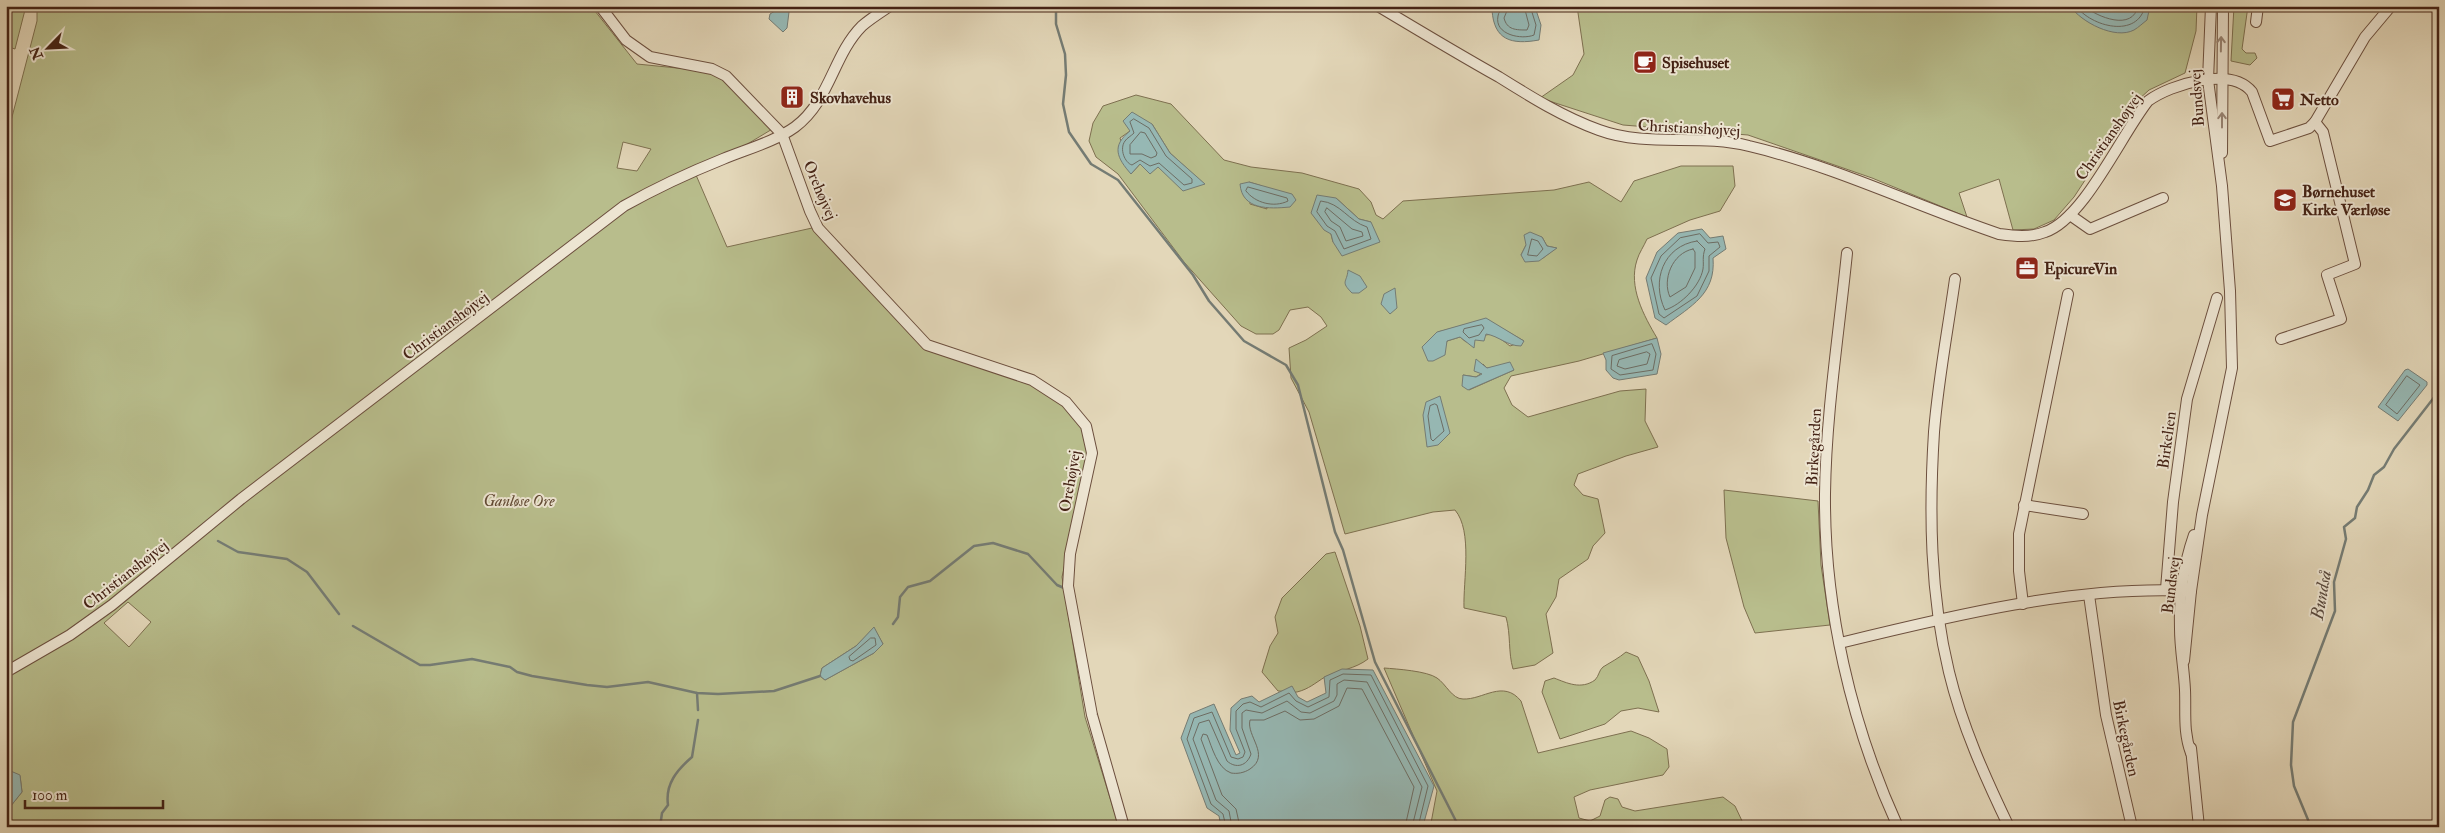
<svg xmlns="http://www.w3.org/2000/svg" width="2445" height="833" viewBox="0 0 2445 833" font-family="'IM FELL Double Pica',serif">
<rect width="100%" height="100%" fill="#e3d7b9"/>
<filter id="stains"><feTurbulence type="fractalNoise" baseFrequency=".004" numOctaves="4"/><feColorMatrix values="0 0 0 0 .2 0 0 0 0 .09 0 0 0 0 .02 0 0 0 .5 -.17"/></filter>
<radialGradient id="worn" r=".72"><stop offset=".6" stop-color="#630" stop-opacity="0"/><stop offset="1" stop-color="#630" stop-opacity=".3"/></radialGradient>
<g fill="#b8bd8c" stroke="#7e7050" fill-rule="evenodd">
<polygon points="6,6 26,6 15,49 6,46"/>
<path d="M37,6H591L637,64L717,72L774,128L696,175L727,247L812,228L933,349L1031,383L1056,397L1084,428L1090,453L1062,577L1085,717L1119,827H6V812L22,792L20,776L6,769V140L37,21ZM623,142L651,149L637,171L617,168ZM128,602L151,622L129,647L104,623ZM874,628L883,644L874,653L825,680L820,676L822,668L856,646Z"/>
<polygon points="1577,6 2197,6 2196,31 2185,73 2149,90 2137,101 2074,197 2054,220 2034,229 2013,230 1999,179 1959,193 1967,217 1872,178 1748,135 1623,125 1540,98 1573,75 1584,54"/>
<polygon points="2234,6 2248,6 2242,49 2246,53 2255,53 2257,58 2250,65 2231,61"/>
<path d="M1136,95L1171,104L1224,160L1251,167L1302,173L1359,189L1371,202L1376,215L1383,219L1403,201L1554,190L1589,182L1621,202L1634,181L1681,166H1733L1735,186L1720,211L1690,220L1647,239C1644,246 1639,253 1637,260C1628,287 1644,316 1657,338L1579,361L1511,376L1504,388L1512,405L1528,417L1620,391L1646,389L1645,421L1658,447L1626,456L1578,474L1574,485L1583,495L1598,499L1605,533L1593,546L1588,559L1559,579L1556,597L1546,614L1553,653L1535,665L1513,669C1508,652 1511,635 1506,617L1464,608C1463,581 1473,531 1455,510L1433,512L1345,534L1309,412L1291,378L1289,348L1306,340L1327,326L1321,317L1308,307L1290,310L1279,330L1273,334H1256L1241,326L1184,262L1118,174L1096,157L1089,141L1093,123L1103,106ZM1152,124L1170,153L1204,184L1157,167L1140,164L1131,174L1120,138L1130,131ZM1249,182L1262,186L1267,209L1250,204ZM1336,198L1359,219L1371,222L1333,242L1331,234ZM1542,237L1547,246L1556,248L1543,258L1521,255L1526,245ZM1486,319L1524,341L1510,346C1486,327 1490,336 1466,342L1460,337L1447,341L1445,347L1427,343L1438,332ZM1483,364L1487,368L1503,366L1514,370L1469,390L1463,375L1476,377L1482,373Z"/>
<polygon points="1724,490 1818,501 1821,565 1830,625 1755,633 1744,607 1726,538"/>
<path d="M1335,552L1360,626L1368,659C1355,669 1340,670 1325,677C1315,683 1309,689 1297,692C1291,693 1284,691 1278,691L1262,672L1270,646L1278,633L1275,617L1282,598L1326,554Z"/>
<path d="M1626,652L1638,657L1649,681L1659,712L1638,708L1621,711L1605,724L1560,739L1542,692L1545,681L1554,678C1567,683 1581,690 1595,680C1599,676 1599,670 1603,667C1611,662 1619,658 1626,652Z"/>
<path d="M1384,668C1397,669 1427,671 1437,678C1446,684 1452,699 1463,699C1483,700 1503,679 1521,701L1538,753L1631,731L1649,738L1667,749L1669,767L1663,775L1590,790L1574,797L1579,818L1590,821L1600,816L1605,800L1610,797L1618,799L1622,807L1635,811L1723,797L1735,806L1743,823L1748,827H1636L1635,823L1622,827H1423L1431,823L1437,791Z"/>
</g>
<g fill="#96b8b4" stroke="#757c74">
<path d="M1507,6L1535,7L1541,25L1539,40C1511,45 1494,40 1492,10Z"/>
<path d="M2070,6H2150L2147,20C2143,23 2139,27 2134,30C2115,40 2081,22 2070,6Z"/>
<polygon points="787,8 789,12 787,28 783,32 769,19 770,14 778,9"/>
<path d="M1132,112L1152,124L1170,153L1205,184L1183,191L1158,167L1150,174L1140,164L1131,174C1117,158 1111,146 1130,131L1123,121Z"/>
<path d="M1249,182L1292,194L1296,200L1290,207C1269,209 1242,210 1240,184Z"/>
<polygon points="1317,195 1336,198 1359,219 1371,222 1380,242 1342,256 1333,242 1331,234 1324,230 1311,213"/>
<path d="M1702,229L1710,238L1723,236L1726,249L1713,258C1716,294 1691,306 1666,325L1655,318L1646,278L1657,252L1678,233Z"/>
<polygon points="1530,232 1542,237 1547,246 1557,248 1539,261 1525,262 1521,255 1526,245 1524,235"/>
<path d="M1348,270L1360,276L1367,287L1359,293H1352C1340,281 1347,283 1348,270Z"/>
<polygon points="1395,288 1397,308 1390,314 1381,304 1384,294"/>
<path d="M1486,318L1524,341L1521,346C1507,346 1499,336 1486,334L1484,341L1475,340L1474,348L1460,337L1447,341L1445,355L1433,361H1428L1422,347L1437,332Z"/>
<polygon points="1657,338 1661,354 1657,374 1619,380 1613,378 1606,370 1606,360 1603,353"/>
<polygon points="1476,359 1487,368 1510,362 1514,370 1468,390 1462,386 1463,375 1476,377 1482,374 1474,371"/>
<polygon points="2408,369 2427,382 2427,385 2398,421 2378,407 2405,370"/>
<polygon points="1440,396 1450,433 1438,445 1427,447 1423,415 1426,402"/>
<polygon points="874,627 883,644 874,653 825,680 820,676 822,668 856,646"/>
<polygon points="1342,669 1373,670 1434,786 1423,826 1221,827 1219,816 1207,808 1181,738 1190,714 1214,704 1236,755 1240,753 1230,730 1231,708 1241,699 1252,696 1259,702 1292,686 1298,697 1307,702 1326,693 1324,677"/>
<polygon points="6,769 20,775 22,792 6,812"/>
</g>
<g fill="none" stroke-linecap="round" stroke-linejoin="round">
<g stroke="#6d6d64" stroke-width="1">
<path d="M1503,6C1502,11 1498,12 1498,16C1494,35 1522,40 1534,35L1536,25L1530,6"/>
<path d="M1509,6L1504,18C1507,30 1516,30 1527,30L1529,25L1524,6"/>
<path d="M2076,6C2091,27 2138,39 2145,6"/>
<path d="M2084,6C2097,17 2133,32 2138,6"/>
<path d="M1134,119L1149,128L1166,156L1192,179V183L1184,185L1159,163L1150,166L1140,160L1132,165C1125,163 1119,149 1125,141C1127,138 1131,136 1134,133L1130,122Z"/>
<polygon points="1141,132 1145,133 1157,153 1156,156 1151,158 1142,154 1130,154 1130,145"/>
<path d="M1248,187L1287,198L1288,201C1274,208 1255,203 1246,191Z"/>
<path d="M1321,201C1341,203 1348,221 1367,227L1371,239L1344,249L1335,231L1327,226L1317,212Z"/>
<polygon points="1327,208 1352,229 1362,232 1363,236 1346,241 1340,227 1331,221 1325,212"/>
<polygon points="1700,234 1708,243 1718,242 1720,247 1709,256 1709,271 1697,296 1664,318 1659,314 1651,278 1661,256 1680,238"/>
<polygon points="1532,239 1538,241 1543,249 1537,256 1528,255"/>
<path d="M1697,241L1705,249C1702,257 1704,262 1703,269C1700,286 1681,305 1665,310C1651,281 1663,246 1697,241Z"/>
<path d="M1693,249L1695,252V268L1686,287L1670,297C1662,280 1672,253 1693,249Z"/>
<polygon points="1482,325 1484,328 1479,335 1469,338 1463,332 1464,329"/>
<polygon points="1652,344 1656,354 1653,370 1620,375 1611,369 1612,356"/>
<polygon points="1647,352 1650,354 1647,364 1625,369 1617,366 1619,360"/>
<polygon points="2407,376 2420,385 2397,414 2386,405"/>
<polygon points="1435,404 1437,405 1444,431 1433,441 1431,439 1428,416 1430,406"/>
<polygon points="871,638 875,638 876,645 853,661 850,660 849,657"/>
<polyline points="1226,827 1223,814 1211,804 1187,739 1194,718 1212,712 1231,757 1238,759 1243,757 1245,752 1236,729 1236,711 1243,704 1250,702 1261,707 1289,693 1296,701 1308,707 1329,697 1330,680 1343,674 1371,675 1428,786 1418,827"/>
<path d="M1232,827L1229,811L1216,800L1193,739L1199,723L1209,720L1227,761C1236,769 1247,766 1251,754L1242,728V713L1246,710L1262,713L1287,701L1301,712L1310,713L1334,701L1337,695V684L1344,680L1367,682L1422,787L1412,827"/>
<path d="M1240,827L1236,809L1222,795L1201,739L1203,734L1207,735C1212,747 1217,768 1231,773C1237,774 1244,773 1250,769C1271,755 1246,736 1250,720H1264L1285,711L1300,720L1314,719L1339,706L1347,688L1362,689L1414,787L1405,827"/>
</g>
<g stroke="#757c74" stroke-width="2.5">
<polyline points="1056,6 1056,24 1065,54 1066,75 1063,104 1069,132 1091,164 1118,180 1193,275 1209,301 1244,341 1286,365 1298,385 1335,532 1343,550 1375,662 1459,827"/>
<polyline points="218,541 238,552 287,559 307,572 339,614"/>
<polyline points="893,624 898,617 900,597 908,587 930,581 974,546 993,543 1028,554 1057,585 1064,588"/>
<polyline points="353,626 420,665 430,665 472,659 510,667 517,672 532,676 587,685 607,687 648,682 697,693 718,694 774,691 820,676"/>
<polyline points="697,693 698,710"/>
<path d="M660,827L662,813L668,805C665,784 677,770 692,757L698,720"/>
<polyline points="2311,827 2294,786 2291,765 2293,722 2335,611 2334,582 2346,539 2344,527 2355,518 2357,507 2368,490 2374,475 2384,467 2394,449 2439,391"/>
</g>
<g stroke="#6c4f3e" stroke-width="12">
<g id="minor">
<polyline points="600,6 626,40 650,57 712,69 726,76 782,134 810,211 818,228 927,345 1032,380 1066,402 1086,426 1092,453 1070,554 1068,586 1092,715 1124,827"/>
<path d="M1378,6C1418,30 1458,54 1499,77C1531,97 1563,117 1599,130C1648,148 1699,133 1749,146C1834,166 1916,206 1999,234C2014,236 2030,238 2045,232C2084,219 2121,135 2148,101C2171,84 2231,66 2252,92L2270,141L2309,128L2315,122L2365,37L2391,6"/>
<polyline points="2436,6 2439,9"/>
<polyline points="2256,22 2258,6"/>
<polyline points="2222,153 2223,6"/>
<polyline points="2070,215 2090,229 2163,198"/>
<path d="M1847,253C1839,333 1826,413 1825,494C1824,607 1851,724 1898,827"/>
<path d="M1955,279C1948,329 1938,381 1934,432C1929,512 1930,594 1949,672C1962,726 1985,777 2009,827"/>
<polyline points="2281,339 2341,319 2327,275 2355,264 2323,132 2315,122"/>
<polyline points="2024,505 2083,514"/>
<polyline points="2166,589 2173,502 2187,399 2217,298"/>
<polyline points="2089,595 2106,715 2132,827"/>
<polyline points="2023,604 2019,571 2019,534 2068,294"/>
<path d="M1840,643C1950,616 2077,585 2191,591"/>
<polyline points="2184,661 2191,591 2202,515 2232,368 2230,291 2222,186 2208,80 2211,6"/>
<path d="M6,672L70,635L112,605L241,499L624,206C656,188 688,173 723,159C747,149 774,142 795,127C830,101 833,55 862,26C870,19 881,12 890,6"/>
<polyline points="2191,748 2199,827"/>
<path d="M2191,753C2183,732 2186,712 2185,690C2184,669 2180,649 2180,629C2179,598 2184,564 2194,535"/>
</g>
</g>
<use href="#minor" stroke="#ede5d2" stroke-width="10"/>
</g>
<defs><path id="oneway-shaft" d="M-6 0H5M1.5-3L5.5 0L1.5 3" fill="none" stroke-width="1.6" stroke-linecap="round" stroke-linejoin="round" transform="scale(1.25)"/></defs>
<g stroke="#988474">
<use href="#oneway-shaft" transform="translate(2221 44) rotate(-89)"/>
<use href="#oneway-shaft" transform="translate(2222 120) rotate(-90)"/>
</g>
<defs>
<g id="cafe-square" transform="scale(1.25)"><rect x="-9" y="-9" width="18" height="18" rx="4" fill="#8f2418" stroke="#ede5d2"/><path d="M-5.5-4.5H6V0H3Q3 3.5 0 3.5H-2.5Q-5.5 3.5-5.5 0ZM3-3.2v2h1.7v-2ZM-6 4.5H4V6H-6Z" fill="#fff"/></g>
<g id="building-square" transform="scale(1.25)"><rect x="-9" y="-9" width="18" height="18" rx="4" fill="#8f2418" stroke="#ede5d2"/><path d="M-4-6H4V6H1V3H-1V6H-4ZM-2.5-4.3h1.7v1.8h-1.7ZM.8-4.3h1.7v1.8H.8ZM-2.5-1h1.7V.8h-1.7ZM.8-1h1.7V.8H.8Z" fill="#fff"/></g>
<g id="supermarket-square" transform="scale(1.25)"><rect x="-9" y="-9" width="18" height="18" rx="4" fill="#8f2418" stroke="#ede5d2"/><path d="M-6-5.5h2.5l.6 2H6L4.5 2H-2.5L-4.4-4H-6ZM-1.5 3.2a1.3 1.3 0 1 0 .1 0ZM3 3.2a1.3 1.3 0 1 0 .1 0Z" fill="#fff"/></g>
<g id="school-square" transform="scale(1.25)"><rect x="-9" y="-9" width="18" height="18" rx="4" fill="#8f2418" stroke="#ede5d2"/><path d="M0-5L7-2L0 1L-7-2ZM-4 1L0 2.5L4 1V4Q0 6-4 4Z" fill="#fff"/></g>
<g id="office-square" transform="scale(1.25)"><rect x="-9" y="-9" width="18" height="18" rx="4" fill="#8f2418" stroke="#ede5d2"/><path d="M-6-3h4V-5.5h4V-3h4V5H-6ZM-1-4.5V-3h2v-1.5ZM-6 0V1H6V0Z" fill="#fff"/></g>
</defs>
<g fill-rule="evenodd">
<use href="#cafe-square" x="1645" y="62"/>
<use href="#building-square" x="792" y="97"/>
<use href="#supermarket-square" x="2283" y="99"/>
<use href="#school-square" x="2285" y="200"/>
<use href="#office-square" x="2027" y="268"/>
</g>
<g text-anchor="middle" stroke-width="4" stroke-linejoin="round" paint-order="stroke">
<g font-size="16" font-weight="bold" fill="#442215" stroke="#ede5d2" text-anchor="start">
<text x="1662" y="68">Spisehuset</text>
<text x="810" y="103">Skovhavehus</text>
<text x="2300" y="105">Netto</text>
<text x="2302" y="197">Børnehuset<tspan x="2302" dy="18">Kirke Værløse</tspan></text>
<text x="2044" y="274">EpicureVin</text>
</g>
<g font-size="16" fill="#442215" stroke="#ede5d2">
<text transform="translate(2196 98) rotate(-94)" y="6">Bundsvej</text>
<text transform="translate(1689 127) rotate(3)" y="6">Christianshøjvej</text>
<text transform="translate(2108 136) rotate(-55)" y="6">Christianshøjvej</text>
<text transform="translate(821 190) rotate(67)" y="6">Orehøjvej</text>
<text transform="translate(445 325) rotate(-37)" y="6">Christianshøjvej</text>
<text transform="translate(2166 440) rotate(-82)" y="6">Birkelien</text>
<text transform="translate(1813 447) rotate(-87)" y="6">Birkegården</text>
<text transform="translate(1069 481) rotate(-80)" y="6">Orehøjvej</text>
<text transform="translate(125 574) rotate(-38)" y="6">Christianshøjvej</text>
<text transform="translate(2170 585) rotate(-83)" y="6">Bundsvej</text>
<text transform="translate(2127 738) rotate(78)" y="6">Birkegården</text>
</g>
<g font-size="16" font-style="italic" fill="#614933" stroke="#ede5d2">
<text x="519" y="506">Ganløse Ore</text>
</g>
<g font-size="18" font-style="italic" fill="#58483d" stroke="#ede5d2">
<text transform="translate(2321 595) rotate(-80)" y="6">Bundså</text>
</g>
</g>
<rect width="2445" height="833" fill="none" stroke="#e3d7b9" stroke-width="25"/>
<rect x="8" y="8" width="2430" height="818" fill="none" stroke="#442215" stroke-width="2.5"/>
<rect x="12" y="12" width="2420" height="808" fill="none" stroke="#442215"/>
<g transform="translate(48 48) rotate(246)" stroke="#ede5d2" stroke-width="4" paint-order="stroke">
<path d="M0-4L9 19L0 12L-9 19Z" fill="#442215"/>
<text y="-8" font-size="14" font-weight="bold" text-anchor="middle" fill="#442215">N</text>
</g>
<path d="M25 800v8h138v-8" fill="none" stroke="#442215" stroke-width="2.5"/>
<text x="32" y="800" font-size="15" fill="#442215" stroke="#ede5d2" stroke-width="4" paint-order="stroke">100 m</text>
<rect width="100%" height="100%" filter="url(#stains)"/>
<rect width="100%" height="100%" fill="url(#worn)"/>
</svg>
